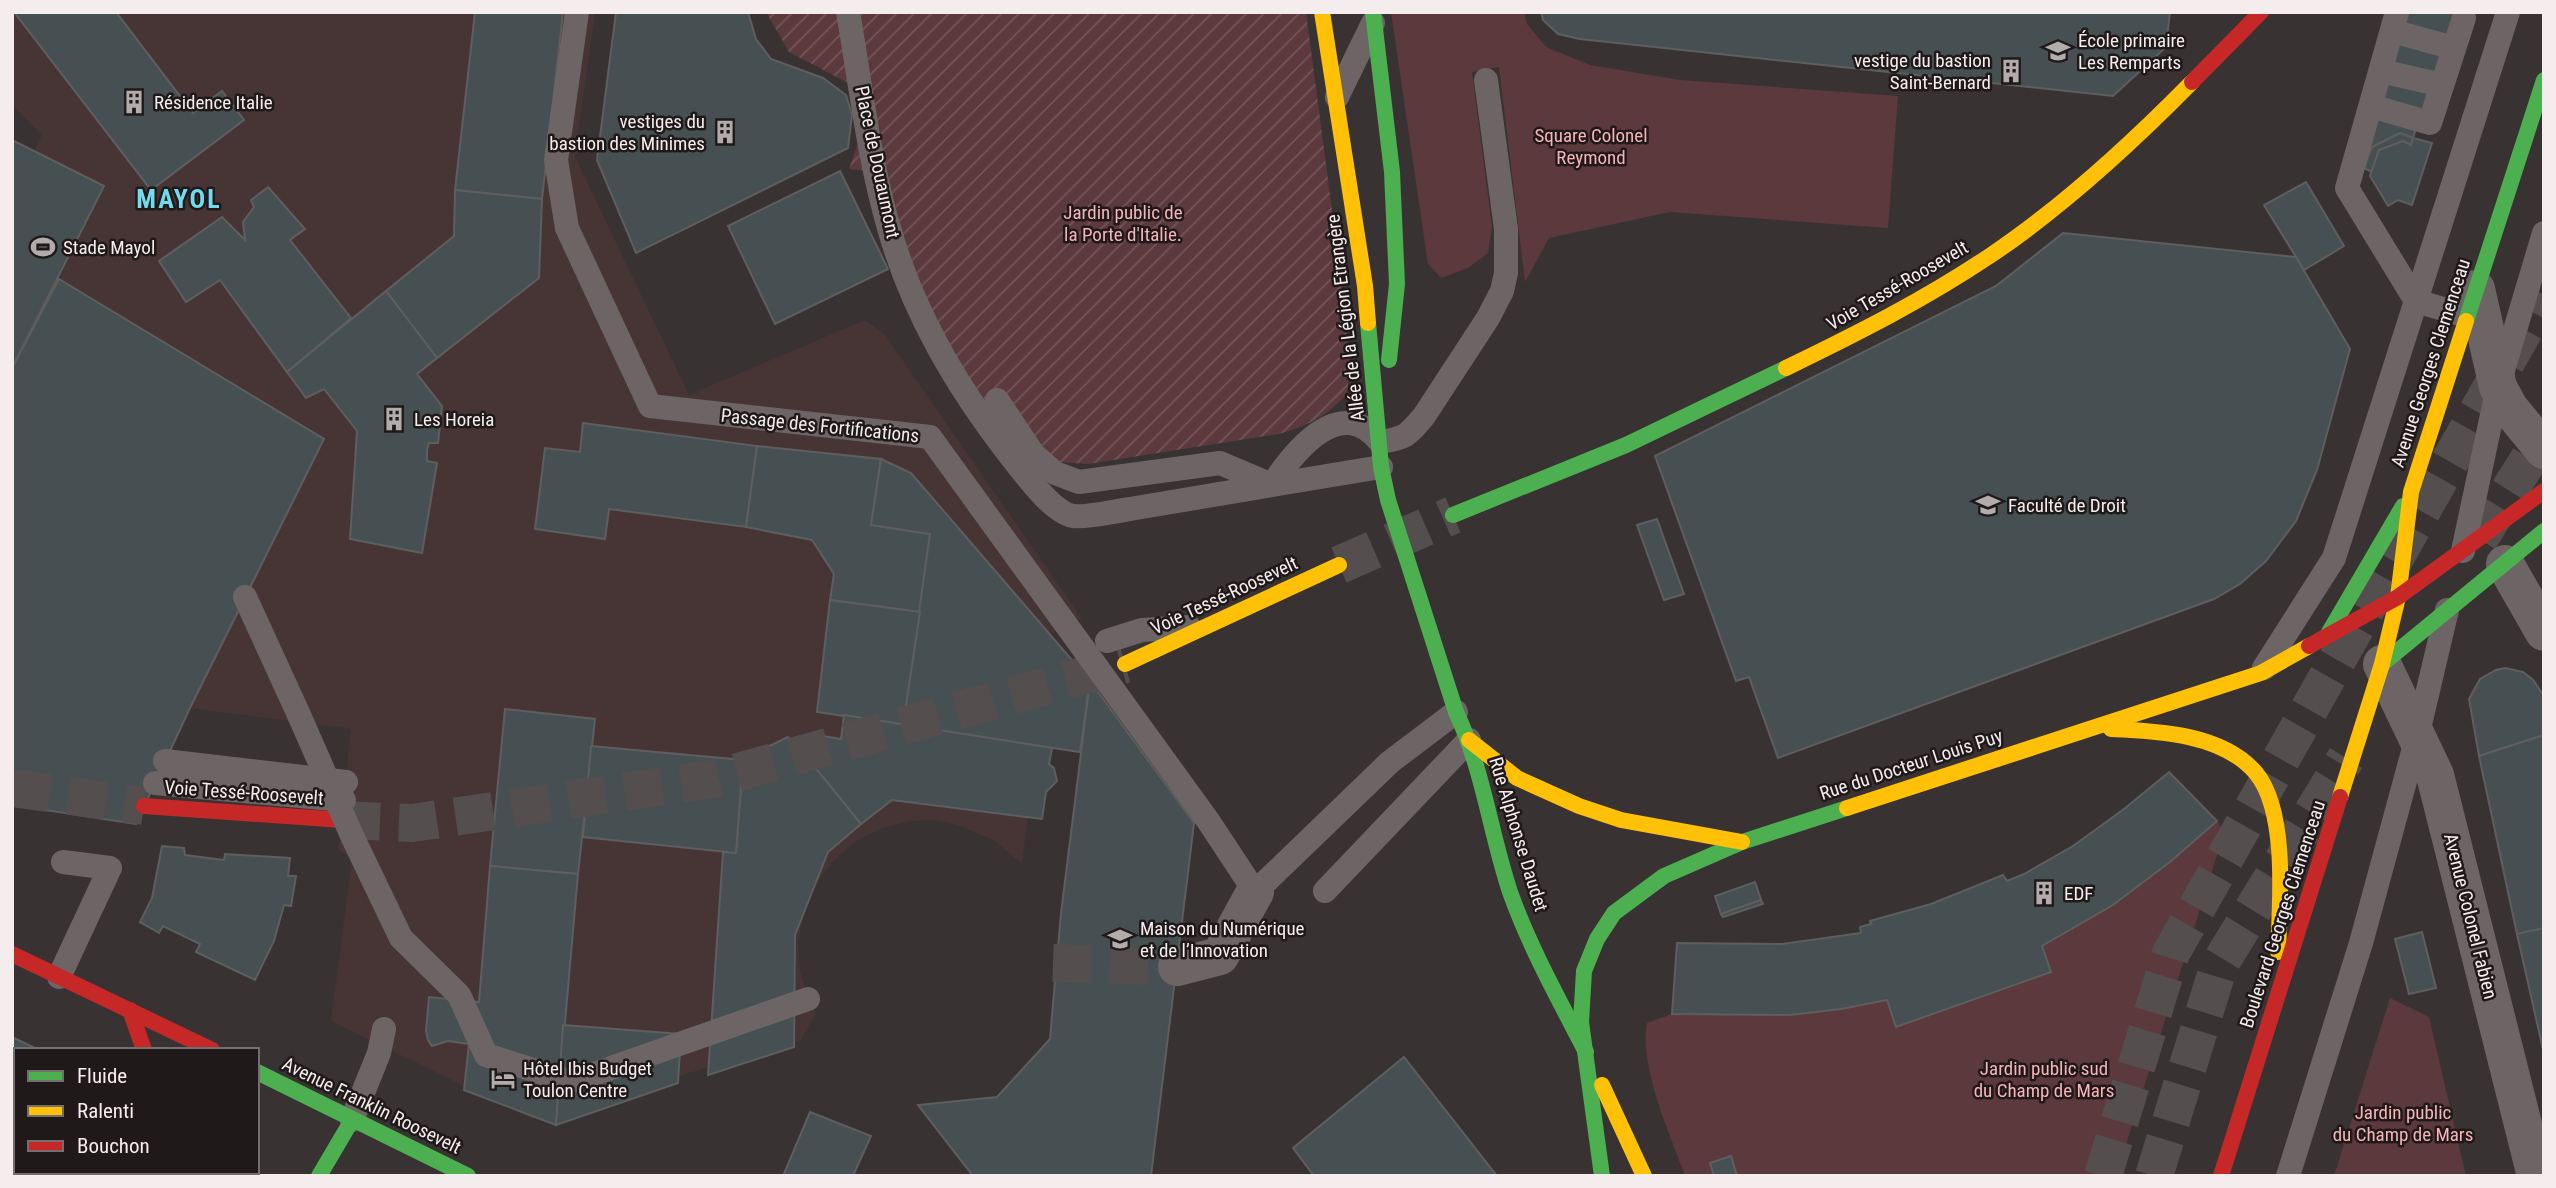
<svg xmlns="http://www.w3.org/2000/svg" width="2556" height="1188" viewBox="0 0 2556 1188" font-family="'Roboto Condensed',sans-serif">
<defs>
<pattern id="garden-furrows" width="10" height="10" patternUnits="userSpaceOnUse" patternTransform="scale(1.75)"><rect width="10" height="10" fill="#5c393c"/><path d="M-1 1l2-2M0 10L10 0M9 11l2-2" fill="none" stroke="#745658"/></pattern>
</defs>
<rect width="100%" height="100%" fill="#393233"/>
<polygon fill="#473536" points="12,12 595,12 575,157 689,395 865,320 885,335 1082,619 1050,634 1022,864 995,841 958,825 934,820 911,821 882,828 855,842 833,861 815,885 804,912 798,942 800,971 808,999 816,1013 801,1040 532,1119 331,1021 352,859 338,849 351,729 190,708 324,439 59,279 87,215 34,151 42,135 12,105"/>
<g fill="#5c393c">
<polygon points="1391,12 1524,12 1527,24 1546,47 1590,65 1680,80 1898,96 1888,228 1670,212 1549,238 1525,282 1499,67 1472,72 1492,227 1488,253 1468,268 1441,278 1428,264"/>
<path d="M2217,821L2224,833L2116,1176H1685C1670,1134 1639,1067 1647,1023L1672,1014L1790,1015L1841,1009L1887,1000L1896,1027L2050,972L2042,946C2110,910 2159,871 2217,821Z"/>
<polygon points="2390,998 2429,1017 2466,1176 2334,1176"/>
</g>
<path fill="url(#garden-furrows)" d="M766,12H1306L1337,248L1350,365L1347,394C1325,417 1310,425 1279,434L1088,464L1058,462L981,401L922,294L901,229L887,172L849,169L861,134L852,85L789,52Z"/>
<g fill="#465052" stroke="#5e5e5f" stroke-width="2">
<polygon points="14,12 116,12 193,113 222,91 244,120 151,190"/>
<polygon points="475,12 563,12 542,199 455,190"/>
<polygon points="616,12 748,12 756,39 771,59 823,78 846,95 852,115 848,148 636,253 597,160"/>
<polygon points="1541,12 2170,12 2166,47 2113,96 1580,39 1558,34 1543,20"/>
<polygon points="2409,12 2455,12 2413,138 2400,133 2372,147 2370,153 2365,151"/>
<polygon points="2400,133 2413,138 2411,145 2403,141 2379,150 2372,172 2364,168 2372,147"/>
<polygon points="2413,138 2432,143 2412,205 2398,200 2388,206 2370,176 2379,150 2403,141 2411,145"/>
<polygon points="12,140 104,186 12,368"/>
<polygon points="840,171 888,269 775,324 728,226"/>
<polygon points="2306,182 2344,246 2304,270 2264,205"/>
<polygon points="268,187 305,229 290,240 351,318 287,372 220,280 186,302 159,261 222,217 245,240 243,222 254,207 251,200"/>
<polygon points="455,190 542,199 539,278 437,358 386,291 454,236"/>
<polygon points="2063,233 2296,257 2350,349 2317,470 2296,521 2266,561 2240,584 2214,599 1778,758 1749,677 1736,681 1655,456 1996,286"/>
<polygon points="59,279 324,439 190,708 136,824 12,805 12,368"/>
<polygon points="386,291 437,358 417,374 442,406 438,443 429,443 427,450 427,461 437,463 422,553 350,539 357,431 324,389 306,398 287,372"/>
<polygon points="583,423 757,446 746,527 609,509 605,539 535,529 545,448 580,452"/>
<polygon points="757,446 881,459 871,525 930,534 920,612 830,600 834,574 812,540 746,527"/>
<polygon points="881,459 911,473 1090,681 1080,752 903,725 930,534 871,525"/>
<polygon points="1657,519 1684,594 1664,600 1637,525"/>
<polygon points="830,600 920,612 903,725 817,712"/>
<polygon points="2505,668 2523,672 2533,680 2544,696 2544,735 2479,756 2469,699 2480,679 2496,670"/>
<polygon points="1090,681 1194,823 1151,1176 973,1176 918,1105 997,1097 1050,1039 1061,913"/>
<polygon points="505,709 595,719 578,874 490,866"/>
<polygon points="844,715 1052,748 1049,764 1054,768 1057,781 1046,792 1042,819 892,800 861,824 797,745 811,734 841,739"/>
<polygon points="2544,735 2544,928 2517,934 2479,756"/>
<polygon points="788,737 797,745 861,824 828,852 795,935 794,1047 708,1075 723,852 736,853 741,783 757,784 759,751"/>
<polygon points="591,746 743,760 736,853 583,837"/>
<polygon points="2169,772 2217,821 2170,862 2113,905 2042,946 2051,972 1896,1027 1887,1000 1841,1009 1790,1015 1672,1014 1677,943 1782,944 1861,933 1860,927 1871,924 1870,921 1931,904 2003,875 2007,881 2024,874 2073,846 2124,809"/>
<polygon points="162,846 184,848 185,855 224,860 225,854 290,858 288,876 296,876 291,906 284,905 274,941 255,980 196,952 200,944 163,926 159,933 140,922 152,898"/>
<polygon points="490,866 578,874 556,1125 464,1090 469,1044 448,1041 432,1046 428,1040 426,1031 429,997 479,1002"/>
<polygon points="1755,882 1761,900 1721,914 1715,896"/>
<polygon points="1761,900 1763,904 1723,917 1721,914"/>
<polygon points="2544,928 2544,1054 2517,934"/>
<polygon points="2422,932 2436,988 2409,994 2395,939"/>
<polygon points="563,1025 681,1034 678,1083 556,1125"/>
<polygon points="12,1037 39,1050 16,1050 16,1133 12,1132"/>
<polygon points="1404,1057 1497,1176 1314,1176 1293,1148"/>
<polygon points="810,1112 871,1136 853,1176 783,1176"/>
<polygon points="1731,1156 1737,1176 1714,1176 1710,1163"/>
</g>
<g fill="none" stroke-linecap="round" stroke-linejoin="round">
<polyline stroke="#554e4f" stroke-width="38" stroke-dasharray="38 19" stroke-linecap="butt" points="1053,963 1177,967"/>
<g stroke="#554e4f" stroke-width="38" stroke-dasharray="38 19" stroke-linecap="butt">
<polyline points="1339,565 1453,515"/>
<polyline points="12,788 144,806"/>
<polyline points="342,820 412,823 713,779 1125,664"/>
</g>
<g stroke="#554e4f" stroke-width="38" stroke-dasharray="38 19" stroke-linecap="butt">
<polyline points="2479,539 2544,435"/>
<polyline points="2103,1176 2171,953 2544,295"/>
<polyline points="2154,1176 2219,965 2346,758"/>
</g>
<g stroke="#6d6565" stroke-width="24">
<polyline points="577,12 556,160 567,228 650,406 930,437 1209,822 1255,892 1390,762 1456,712"/>
<path d="M848,12C860,81 868,153 887,221C911,310 956,386 1012,458C1025,474 1052,512 1073,516C1088,518 1115,511 1130,509C1177,501 1224,493 1272,485C1295,450 1341,393 1380,442C1406,438 1407,436 1424,416L1488,318L1502,291L1506,273V229L1486,80"/>
<polyline points="2397,12 2347,188 2416,301 2467,316"/>
<polyline points="2392,31 2454,48"/>
<polyline points="2381,71 2442,85"/>
<polyline points="1337,97 1373,23"/>
<polyline points="2371,106 2430,123 2464,18"/>
<polyline points="997,400 1033,454 1055,473 1079,482 1220,463 1272,485 1381,467"/>
<polyline points="2463,551 2498,387 2544,233"/>
<polyline points="245,597 299,715"/>
<polyline points="1107,641 1142,630 1189,627"/>
<polyline points="2264,668 2334,558 2508,12"/>
<polyline points="165,761 346,782"/>
<polyline points="155,783 344,800"/>
<polyline points="353,838 401,938 459,995 486,1055 571,1082 808,999"/>
<polyline points="1325,891 1469,740"/>
<polyline points="59,977 110,868 63,862"/>
<polyline points="352,1120 379,1053 384,1029"/>
<polyline points="2288,1176 2361,943 2417,737 2447,610"/>
</g>
<g stroke="#6d6565" stroke-width="38">
<polyline points="2476,289 2498,387 2510,409 2544,450"/>
<polyline points="2505,564 2544,632"/>
<polyline points="2382,664 2435,775 2536,1176"/>
<polyline points="1177,967 1220,956 1255,892"/>
</g>
<g stroke="#4caf50" stroke-width="16">
<polyline points="1373,12 1392,172 1397,284 1389,360"/>
<polyline points="2466,321 2544,80"/>
<path d="M1368,323L1381,467L1388,500L1456,712C1483,769 1490,832 1510,892C1530,948 1559,1000 1586,1052"/>
<polyline points="1453,515 1626,445 1786,368"/>
<polyline points="2328,634 2403,506"/>
<polyline points="2382,664 2544,531"/>
<polyline points="257,1072 468,1176"/>
<polyline points="185,1172 185,1176"/>
<polyline points="319,1176 352,1120"/>
<polyline points="1602,1176 1581,1022 1584,971 1597,939 1614,913 1664,876 1742,842 1847,808"/>
</g>
<g stroke="#ffc107" stroke-width="16">
<polyline points="1322,12 1365,286 1368,323"/>
<path d="M1786,368C1856,334 1926,299 1991,255C2064,206 2130,145 2192,82"/>
<polyline points="1125,664 1339,565"/>
<path d="M2111,729C2159,731 2223,734 2256,773C2288,812 2280,904 2278,952"/>
<polyline points="1469,740 1517,778 1579,806 1621,820 1742,842"/>
<polyline points="2340,797 2382,664 2398,597 2411,492 2466,321"/>
<polyline points="1847,808 2261,673 2309,646"/>
<polyline points="1602,1085 1644,1176"/>
</g>
<g stroke="#c62828" stroke-width="16">
<polyline points="2192,82 2261,12"/>
<polyline points="2309,646 2398,597 2544,491"/>
<polyline points="144,806 342,820"/>
<polyline points="12,954 212,1050"/>
<polyline points="130,1010 144,1050"/>
<polyline points="2221,1176 2340,797"/>
</g>
<polyline stroke="#6d6565" stroke-width="24" points="299,715 353,838"/>
</g>
<defs>
<g id="school-bare" transform="scale(1.89)"><path d="M0-5L7-2L0 1L-7-2ZM-4 1L0 2.5L4 1V4Q0 6-4 4Z" fill="#b3acac" stroke="#1f1919" stroke-width="2.5" paint-order="stroke"/></g>
<g id="building-bare" transform="scale(1.89)"><path d="M-4-6H4V6H1V3H-1V6H-4ZM-2.5-4.3h1.7v1.8h-1.7ZM.8-4.3h1.7v1.8H.8ZM-2.5-1h1.7V.8h-1.7ZM.8-1h1.7V.8H.8Z" fill="#b3acac" stroke="#1f1919" stroke-width="2.5" paint-order="stroke"/></g>
<g id="stadium-bare" transform="scale(1.89)"><path d="M0-5a6.5 5 0 1 0 0 10a6.5 5 0 1 0 0-10ZM-3.5-1.8h7v3.6h-7Z" fill="#b3acac" stroke="#1f1919" stroke-width="2.5" paint-order="stroke"/></g>
<g id="university-bare" transform="scale(1.89)"><path d="M0-5L7-2L0 1L-7-2ZM-4 1L0 2.5L4 1V4Q0 6-4 4Z" fill="#b3acac" stroke="#1f1919" stroke-width="2.5" paint-order="stroke"/></g>
<g id="hotel-bare" transform="scale(1.89)"><path d="M-6-4.5h1.5V1H6V5H4.5V3h-9V5H-6ZM-4 0a1.8 1.8 0 1 1 3.6 0ZM.5 0V-2.5h3Q6-2.5 6 0Z" fill="#b3acac" stroke="#1f1919" stroke-width="2.5" paint-order="stroke"/></g>
</defs>
<g fill-rule="evenodd">
<use href="#school-bare" x="2058" y="51"/>
<use href="#building-bare" x="2011" y="71"/>
<use href="#building-bare" x="134" y="102"/>
<use href="#building-bare" x="725" y="132"/>
<use href="#stadium-bare" x="43" y="247"/>
<use href="#building-bare" x="394" y="419"/>
<use href="#university-bare" x="1988" y="505"/>
<use href="#building-bare" x="2044" y="893"/>
<use href="#university-bare" x="1120" y="939"/>
<use href="#hotel-bare" x="503" y="1079"/>
</g>
<g text-anchor="middle" stroke-width="5" stroke-linejoin="round" paint-order="stroke">
<g font-size="19" fill="#f5eded" stroke="#1f1919" text-anchor="start">
<text x="2078" y="47">École primaire<tspan x="2078" dy="22">Les Remparts</tspan></text>
<text x="1991" y="67" text-anchor="end">vestige du bastion<tspan x="1991" dy="22">Saint-Bernard</tspan></text>
<text x="154" y="109">Résidence Italie</text>
<text x="705" y="128" text-anchor="end">vestiges du<tspan x="705" dy="22">bastion des Minimes</tspan></text>
<text x="63" y="254">Stade Mayol</text>
<text x="414" y="426">Les Horeia</text>
<text x="2008" y="512">Faculté de Droit</text>
<text x="2064" y="900">EDF</text>
<text x="1140" y="935">Maison du Numérique<tspan x="1140" dy="22">et de l’Innovation</tspan></text>
<text x="523" y="1075">Hôtel Ibis Budget<tspan x="523" dy="22">Toulon Centre</tspan></text>
</g>
<g font-size="19" fill="#f8b3b6" stroke="#1f1919">
<text x="1591" y="142">Square Colonel<tspan x="1591" dy="22">Reymond</tspan></text>
<text x="1123" y="219">Jardin public de<tspan x="1123" dy="22">la Porte d'Italie.</tspan></text>
<text x="2044" y="1075">Jardin public sud<tspan x="2044" dy="22">du Champ de Mars</tspan></text>
<text x="2403" y="1119">Jardin public<tspan x="2403" dy="22">du Champ de Mars</tspan></text>
</g>
<g font-size="19" fill="#f5eded" stroke="#1f1919">
<text transform="translate(878 162) rotate(78)" y="7">Place de Douaumont</text>
<text transform="translate(1897 285) rotate(-30)" y="7">Voie Tessé-Roosevelt</text>
<text transform="translate(1345 318) rotate(-97)" y="7">Allée de la Légion Etrangère</text>
<text transform="translate(2430 363) rotate(-72)" y="7">Avenue Georges Clemenceau</text>
<text transform="translate(820 425) rotate(6)" y="7">Passage des Fortifications</text>
<text transform="translate(1224 595) rotate(-25)" y="7">Voie Tessé-Roosevelt</text>
<text transform="translate(1911 764) rotate(-18)" y="7">Rue du Docteur Louis Puy</text>
<text transform="translate(244 792) rotate(4)" y="7">Voie Tessé-Roosevelt</text>
<text transform="translate(1519 834) rotate(73)" y="7">Rue Alphonse Daudet</text>
<text transform="translate(2282 914) rotate(-72)" y="7">Boulevard Georges Clemenceau</text>
<text transform="translate(2471 916) rotate(76)" y="7">Avenue Colonel Fabien</text>
<text transform="translate(372 1105) rotate(26)" y="7">Avenue Franklin Roosevelt</text>
</g>
<g font-size="26" font-weight="bold" letter-spacing="2" fill="#72dbed" stroke="#1f1919">
<text x="179" y="208">MAYOL</text>
</g>
</g>
<rect width="2556" height="1188" fill="none" stroke="#f5eded" stroke-width="28"/>
<rect x="14" y="1048" width="245" height="126" fill="#1f1919" stroke="#756e6e" stroke-width="2"/>
<rect x="28" y="1071" width="35" height="10" fill="#4caf50" stroke="#756e6e" stroke-width="2"/>
<text x="77" y="1083" font-size="21" fill="#f5eded">Fluide</text>
<rect x="28" y="1106" width="35" height="10" fill="#ffc107" stroke="#756e6e" stroke-width="2"/>
<text x="77" y="1118" font-size="21" fill="#f5eded">Ralenti</text>
<rect x="28" y="1141" width="35" height="10" fill="#c62828" stroke="#756e6e" stroke-width="2"/>
<text x="77" y="1153" font-size="21" fill="#f5eded">Bouchon</text>
</svg>
